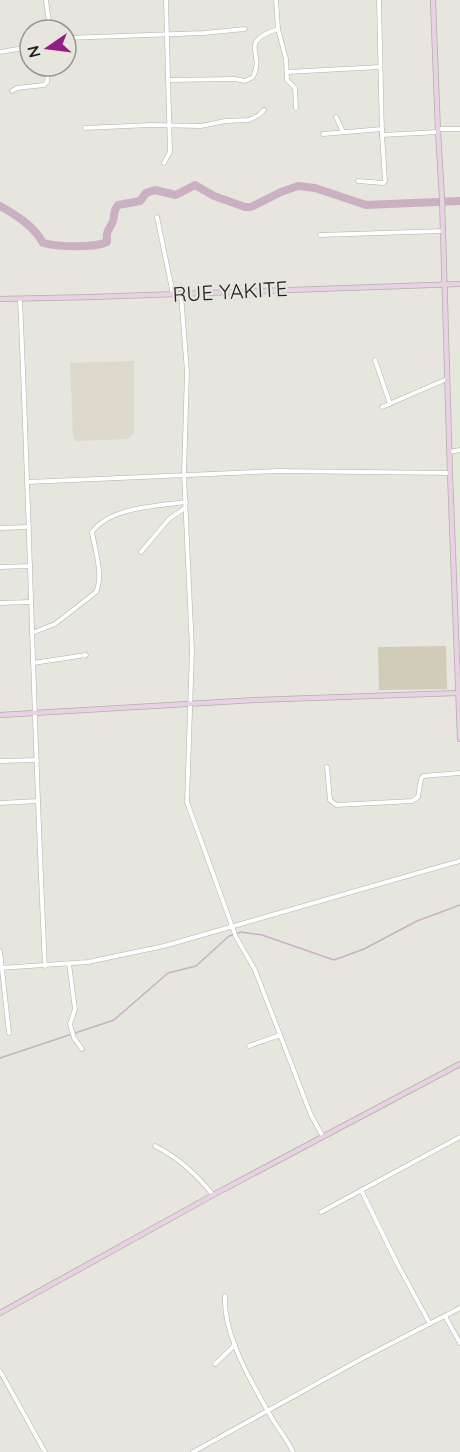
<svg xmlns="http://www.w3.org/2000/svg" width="460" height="1452" viewBox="0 0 460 1452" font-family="Quicksand,sans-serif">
<rect width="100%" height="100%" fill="#e6e5de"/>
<polygon fill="#ddd9cc" points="134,361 134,433 127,439 76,441 73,437 70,363"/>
<polygon fill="#d1ccb8" points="446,646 447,689 379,690 378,647"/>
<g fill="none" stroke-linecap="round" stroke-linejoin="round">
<polyline stroke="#cbb0c4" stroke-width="1.5" points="0,1058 114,1020 168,973 196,966 229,936 241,932 262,935 334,960 364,949 417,921 460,905"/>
<path stroke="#cbb0c4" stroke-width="8" d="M0,206C16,215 34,226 43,243C58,247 94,248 107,242C106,229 109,231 113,221C115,214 113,211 118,205L140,201L146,193L155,190L176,195L195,185L214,196L245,207H251L281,192L298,186L315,188L366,205L460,201"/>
<g stroke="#b2b0aa" stroke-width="5">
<g id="street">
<polyline points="46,0 50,30"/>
<polyline points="276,0 278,29 286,59 287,80 295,88 296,108"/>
<polyline points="66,38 204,33 245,29"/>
<polyline points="0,52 30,47"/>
<polyline points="287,72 380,67"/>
<path d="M168,80L235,79L245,81L253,77C266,52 236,43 278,29"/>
<polyline points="12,91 17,88 44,85 47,82 49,66"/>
<polyline points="336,117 343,132"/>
<polyline points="85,128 150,125 201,126 225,121 249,120 259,115 264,110"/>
<polyline points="438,129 460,129"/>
<polyline points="323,134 382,129"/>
<polyline points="382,135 438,132"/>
<polyline points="164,163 170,152 166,0"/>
<polyline points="358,181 383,183 385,181 382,135 379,0"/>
<polyline points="157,217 173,294"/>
<polyline points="320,235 443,231"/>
<polyline points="181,294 187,372 184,474 192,650 187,802 236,937 255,970 311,1115 323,1137"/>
<path d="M20,299C30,521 34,744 45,966"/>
<polyline points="375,360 390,404"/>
<polyline points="382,407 447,379"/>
<polyline points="449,452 460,450"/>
<polyline points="28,482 278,471 450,473"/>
<polyline points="0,528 29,527"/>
<polyline points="141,552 169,519 185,508"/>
<polyline points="0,567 30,566"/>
<polyline points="0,603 31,602"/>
<path d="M32,633L55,624L96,592C104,575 95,551 92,532C110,507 157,506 186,502"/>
<polyline points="33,663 86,655"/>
<polyline points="0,761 37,760"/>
<polyline points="327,767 330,800 336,805 412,801 418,797 421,779 423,776 460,773"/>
<polyline points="0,803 38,801"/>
<polyline points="0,951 9,1033"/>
<polyline points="69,964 75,1009 70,1024 74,1038 82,1049"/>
<polyline points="0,968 88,962 164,946 460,861"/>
<polyline points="249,1046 280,1035"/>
<path d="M155,1146C177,1157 198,1176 213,1195"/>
<polyline points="361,1190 399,1267 430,1324"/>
<polyline points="321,1212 460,1137"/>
<path d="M225,1296C223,1336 254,1387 273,1420C280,1431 288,1441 293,1452"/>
<polyline points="445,1316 460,1343"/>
<polyline points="215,1364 235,1345"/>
<polyline points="0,1371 45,1452"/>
<polyline points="193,1452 363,1358 460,1308"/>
</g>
</g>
<g stroke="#b2b0aa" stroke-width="6">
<g id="secondary">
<polyline points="433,0 438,132 442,198 450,473 460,739"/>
<polyline points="0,299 92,297 460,284"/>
<polyline points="0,715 255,700 457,693"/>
<polyline points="0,1313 213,1195 460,1064"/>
</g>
</g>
<use href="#street" stroke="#fff" stroke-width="4"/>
<use href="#secondary" stroke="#e9d1e4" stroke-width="4.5"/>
</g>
<g text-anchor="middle" stroke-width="4.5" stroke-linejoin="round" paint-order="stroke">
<g font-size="21" fill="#21201e" stroke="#e6e5de">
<text transform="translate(230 292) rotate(-3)" y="7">RUE YAKITE</text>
</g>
</g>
<g transform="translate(48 48) rotate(256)"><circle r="28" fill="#e6e5de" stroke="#979691" stroke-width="1.5"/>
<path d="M0-4.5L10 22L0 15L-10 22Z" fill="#901f7f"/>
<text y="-9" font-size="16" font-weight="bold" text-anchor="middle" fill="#21201e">N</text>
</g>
</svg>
